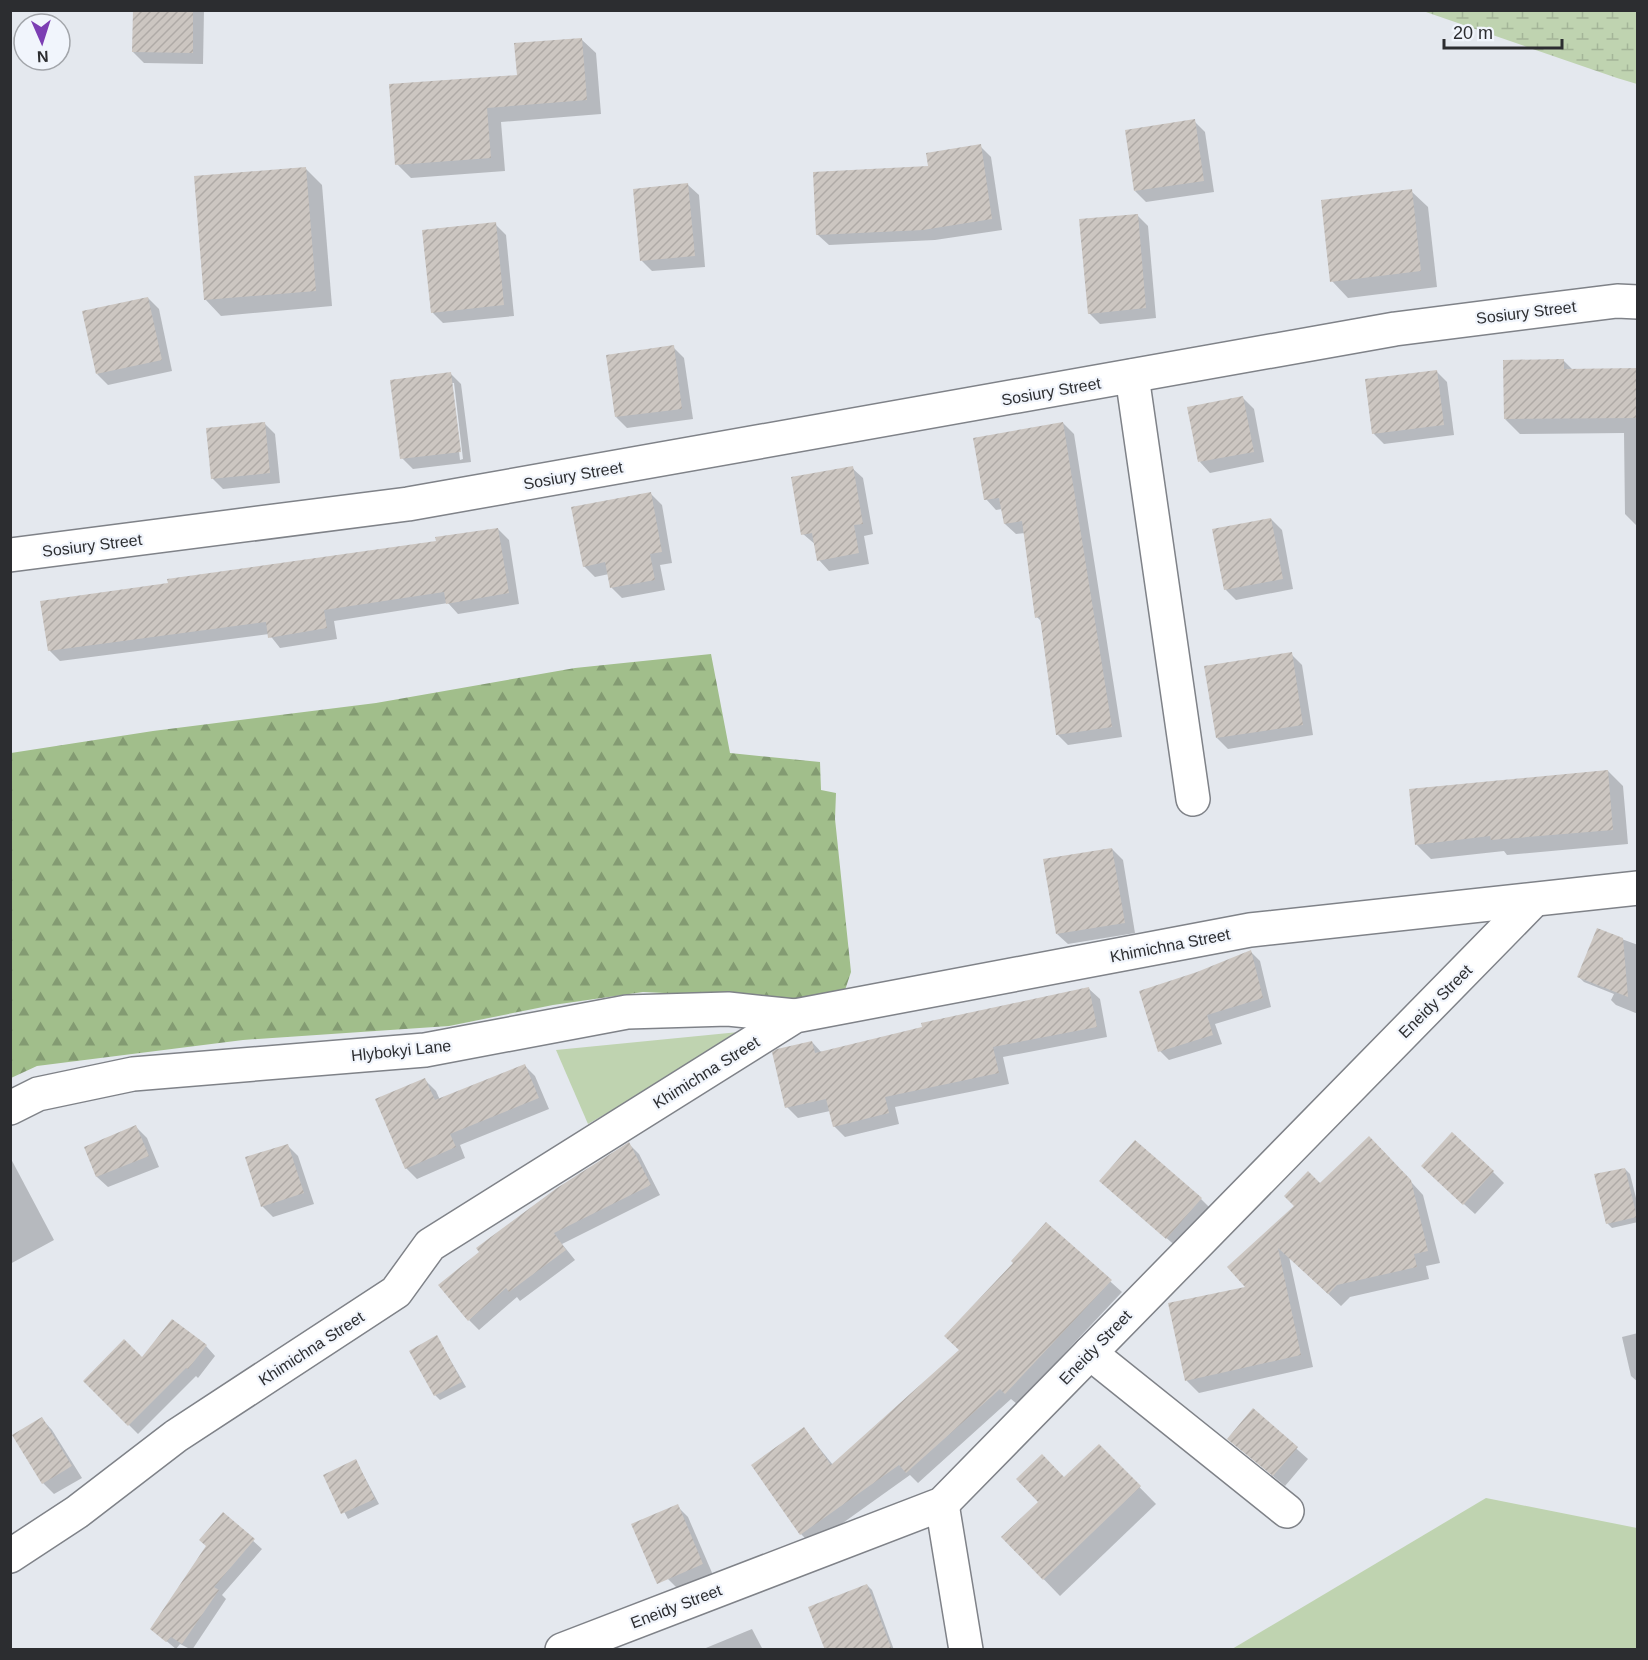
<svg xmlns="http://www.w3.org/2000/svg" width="1648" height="1660" viewBox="0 0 1648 1660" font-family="Arial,sans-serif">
<defs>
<pattern id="forest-firs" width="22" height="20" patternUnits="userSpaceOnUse" patternTransform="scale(1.5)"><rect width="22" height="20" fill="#a1be8b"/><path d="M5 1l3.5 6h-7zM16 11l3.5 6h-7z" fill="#839b72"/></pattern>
<pattern id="wetland-marsh" width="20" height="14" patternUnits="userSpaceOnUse" patternTransform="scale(1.5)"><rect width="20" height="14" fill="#bfd3b0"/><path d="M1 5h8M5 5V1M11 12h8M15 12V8" fill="none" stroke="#a4b598"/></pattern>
<pattern id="building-hatch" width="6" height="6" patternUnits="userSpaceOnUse" patternTransform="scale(1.5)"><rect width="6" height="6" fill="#ccc6c1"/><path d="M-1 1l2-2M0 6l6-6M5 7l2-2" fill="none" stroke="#afaaa6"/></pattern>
</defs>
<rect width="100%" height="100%" fill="#e4e8ee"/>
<g fill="#bfd3b0">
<polygon points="749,1031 588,1124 556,1050"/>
<polygon points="1486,1498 1637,1528 1637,1649 1232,1649"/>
</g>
<polygon fill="url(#forest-firs)" points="711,654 730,753 820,762 821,790 836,793 835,819 851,972 845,990 780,1003 730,996 643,992 553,1005 449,1026 243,1040 37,1066 11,1078 11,753 153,731 376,703 575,668"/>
<polygon fill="url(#wetland-marsh)" points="1423,11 1637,11 1637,84 1617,78"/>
<g fill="#0003" fill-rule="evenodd">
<polygon points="134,10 204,10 203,64 144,63 133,52"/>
<polygon points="581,39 596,53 601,114 501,122 505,171 411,178 397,164 518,76"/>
<polygon points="1194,121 1205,132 1214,192 1146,202 1135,191"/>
<polygon points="980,146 991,157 1002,230 935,240 829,245 818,235 930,168"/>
<polygon points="306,169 322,185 332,306 221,316 205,299"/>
<polygon points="688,185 699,195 705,267 652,271 641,260"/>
<polygon points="1411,191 1428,207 1437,287 1348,298 1332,281"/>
<polygon points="1137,215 1148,226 1156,318 1100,324 1089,313"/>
<polygon points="495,224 506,235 514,316 443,323 432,312"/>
<polygon points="148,298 159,309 172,371 108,385 97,374"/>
<polygon points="673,347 684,358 693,419 627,428 616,417"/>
<polygon points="1564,361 1573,370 1638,369 1638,527 1625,514 1624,433 1520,434 1505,419"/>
<polygon points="1436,371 1447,382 1454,435 1384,444 1373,433"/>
<path d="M450,373L461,384L471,462L413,469L402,458ZM451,383H454L463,459L460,460Z"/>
<polygon points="1243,398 1254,409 1264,462 1210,473 1200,462"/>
<polygon points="264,423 275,434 280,483 223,489 212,478"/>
<polygon points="1063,423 1074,434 1122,737 1068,745 1057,734 1043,623 1037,617 1025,533 1016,534 1005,524 1002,509 996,510 986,499"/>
<polygon points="852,468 863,478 873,534 864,536 869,564 829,571 819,560 816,545 803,534"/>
<polygon points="651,494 662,505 672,563 660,565 665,590 622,598 611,587 609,574 595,577 584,566"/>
<polygon points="1271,519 1282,530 1293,589 1236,600 1225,589"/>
<polygon points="498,529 509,540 519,604 458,614 448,603 334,621 337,639 280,648 269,634 60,661 49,650"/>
<polygon points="1291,654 1302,665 1313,735 1228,749 1217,738"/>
<polygon points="1608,771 1623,786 1628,844 1507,855 1504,851 1431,859 1416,844"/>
<polygon points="1112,849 1123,860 1135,933 1068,944 1057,934"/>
<polygon points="1597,930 1638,945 1638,1014 1616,1005 1611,1000 1614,994 1584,982 1579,977"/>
<polygon points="1251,952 1260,961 1271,1007 1215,1024 1222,1044 1169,1060 1160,1051 1198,974"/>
<polygon points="1089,989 1100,999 1107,1037 1003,1057 1009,1084 895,1107 899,1124 845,1137 834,1126 830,1111 798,1118 787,1107 812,1042 822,1053"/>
<polygon points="524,1065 535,1076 549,1109 460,1145 465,1158 417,1179 406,1168 425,1080 436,1091 440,1100"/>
<polygon points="136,1127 147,1138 159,1167 108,1187 97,1177 86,1148"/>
<polygon points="629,1144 639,1154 660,1195 562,1244 575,1260 520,1301 517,1297 479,1330 469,1320"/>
<polygon points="287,1145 298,1156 314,1204 273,1217 262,1206"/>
<polygon points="1382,1150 1423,1195 1440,1263 1426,1266 1429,1279 1350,1297 1341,1306 1289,1257 1313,1367 1199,1393 1186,1380 1320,1185"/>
<polygon points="10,1157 54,1240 10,1264"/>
<polygon points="1625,1169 1630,1174 1638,1206 1638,1222 1612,1228 1607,1223"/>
<polygon points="1493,1172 1504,1183 1475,1214 1434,1177"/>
<polygon points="1112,1191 1201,1199 1211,1209 1178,1248"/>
<polygon points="1046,1224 1122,1292 1017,1404 1011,1399 918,1483 910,1475 812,1545 801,1534 804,1429 833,1465 960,1351 1015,1263"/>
<polygon points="1638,1333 1638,1382 1631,1376 1622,1337"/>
<polygon points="437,1337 466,1387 440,1400 435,1395"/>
<polygon points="206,1346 215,1356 198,1378 196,1376 138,1434 85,1381 142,1359"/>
<polygon points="1253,1410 1308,1459 1285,1486 1229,1439"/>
<polygon points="42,1419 52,1430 82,1478 54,1494 43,1483 14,1435"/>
<polygon points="1099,1446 1156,1504 1060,1596 1004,1538"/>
<polygon points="356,1461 379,1504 348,1519 325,1476"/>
<polygon points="677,1506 688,1517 713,1575 679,1590 668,1579"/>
<polygon points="223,1514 262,1549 222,1595 226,1599 192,1650 180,1644 176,1649 152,1629 207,1546"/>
<polygon points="867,1585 872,1590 894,1650 826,1650"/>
<polygon points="752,1629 763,1650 701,1650"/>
</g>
<g fill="url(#building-hatch)">
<polygon points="133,10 193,10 193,53 132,52"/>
<polygon points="582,38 587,100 487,108 491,158 395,165 389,84 517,75 514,43"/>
<polygon points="1195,119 1204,181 1134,191 1125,130"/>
<polygon points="981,144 992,219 923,230 816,235 813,172 928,166 926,153"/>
<polygon points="306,167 316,291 204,300 194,176"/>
<polygon points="688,183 695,256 640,261 633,189"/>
<polygon points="1412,189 1421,271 1330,282 1321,200"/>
<polygon points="1138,214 1146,308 1088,314 1079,219"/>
<polygon points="496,222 504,305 431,313 422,230"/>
<polygon points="148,297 162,360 96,374 82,311"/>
<polygon points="674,345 682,409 615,417 606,355"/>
<polygon points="1564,359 1564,369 1638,368 1638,418 1504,419 1503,360"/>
<polygon points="1437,370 1444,425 1372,434 1365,379"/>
<polygon points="451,372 461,452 400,459 390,380"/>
<polygon points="1243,396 1254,452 1198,462 1187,407"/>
<polygon points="265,422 270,473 211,479 206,428"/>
<polygon points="1063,422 1112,727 1056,735 1040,617 1035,618 1022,521 1004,524 999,498 984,500 973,438"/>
<polygon points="853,466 863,524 854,525 859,553 817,561 812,533 801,535 791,477"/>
<polygon points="651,492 662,552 650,554 655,580 610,588 605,562 583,567 571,507"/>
<polygon points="1271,518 1283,579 1224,590 1212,529"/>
<polygon points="498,528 509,593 446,604 444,592 324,610 327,628 268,638 266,622 48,651 40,601 168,583 167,579 436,541 435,537"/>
<polygon points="1292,652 1303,725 1216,738 1204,666"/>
<polygon points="1608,770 1613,830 1491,840 1490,836 1415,845 1409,789"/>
<polygon points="1112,848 1125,923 1056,934 1043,859"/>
<polygon points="1597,928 1623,938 1628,997 1577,977"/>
<polygon points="1251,950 1263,998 1207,1015 1213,1035 1158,1052 1139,991 1197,972"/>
<polygon points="1089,987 1097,1027 993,1047 999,1073 885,1097 889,1113 833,1127 826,1099 785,1108 772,1052 777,1049 812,1041 815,1053 922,1027 921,1023"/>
<polygon points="525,1064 539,1098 450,1134 456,1147 405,1169 375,1099 425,1078 435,1100"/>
<polygon points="136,1125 149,1156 96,1177 84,1147"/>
<polygon points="1452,1132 1494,1171 1463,1205 1421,1166"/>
<polygon points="1369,1136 1411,1180 1428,1251 1414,1254 1417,1267 1337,1285 1328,1294 1278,1248 1301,1355 1185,1381 1168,1303 1245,1287 1227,1267 1294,1206 1284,1196 1308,1171 1320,1183"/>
<polygon points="1135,1140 1202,1198 1166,1239 1099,1181"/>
<polygon points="629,1142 651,1185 554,1233 566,1250 509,1292 506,1288 468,1321 438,1285 479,1252 476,1248 557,1188"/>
<polygon points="288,1144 304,1193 261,1207 245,1157"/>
<polygon points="1625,1168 1637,1217 1606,1224 1594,1174"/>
<polygon points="1046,1222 1112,1280 1005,1394 1000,1389 906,1473 899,1465 800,1535 751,1465 804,1427 831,1465 959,1350 944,1336 1013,1263 1011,1261"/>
<polygon points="172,1319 207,1345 188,1369 186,1368 128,1426 83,1381 124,1339 142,1357"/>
<polygon points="437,1335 462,1382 434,1396 409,1351"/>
<polygon points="1253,1408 1298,1447 1273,1476 1227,1439"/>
<polygon points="42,1417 72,1466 42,1484 12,1435"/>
<polygon points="1099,1444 1141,1486 1043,1580 1001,1537 1038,1502 1016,1479 1042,1454 1064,1477"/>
<polygon points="356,1459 375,1499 341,1514 323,1475"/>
<polygon points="678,1504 703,1564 657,1584 631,1524"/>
<polygon points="223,1512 255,1539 214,1587 219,1590 182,1644 171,1637 166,1642 150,1629 206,1546 199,1540"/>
<polygon points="867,1584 892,1650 825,1650 808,1607"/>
</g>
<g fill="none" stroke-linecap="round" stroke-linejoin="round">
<g stroke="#7f8288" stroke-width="36">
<g id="minor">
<polyline points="1132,376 1193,799"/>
<polyline points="10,555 408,504 1395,329 1617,301 1638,302"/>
<polyline points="10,1108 38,1094 133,1074 425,1050 627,1012 728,1009 795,1016"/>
<polyline points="1090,1353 1287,1511"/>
<polyline points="942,1504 966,1650"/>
<polyline points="10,1556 77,1512 176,1436 396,1292 430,1245 795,1016 1250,930 1638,888"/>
<polyline points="562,1650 942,1504 1533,901"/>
</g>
</g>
<use href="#minor" stroke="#fff" stroke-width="33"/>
</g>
<g text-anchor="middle" stroke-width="4.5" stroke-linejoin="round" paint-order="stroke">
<g font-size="16" fill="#2c2d30" stroke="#f1f5fc">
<text transform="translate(1526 312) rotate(-7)" y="6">Sosiury Street</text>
<text transform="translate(1051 391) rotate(-10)" y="6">Sosiury Street</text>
<text transform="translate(573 475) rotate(-10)" y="6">Sosiury Street</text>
<text transform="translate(92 545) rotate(-7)" y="6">Sosiury Street</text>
<text transform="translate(1170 945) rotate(-11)" y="6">Khimichna Street</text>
<text transform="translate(1435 1001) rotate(-45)" y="6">Eneidy Street</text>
<text transform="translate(401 1050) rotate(-6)" y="6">Hlybokyi Lane</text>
<text transform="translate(706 1072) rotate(-32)" y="6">Khimichna Street</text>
<text transform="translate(1095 1347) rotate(-46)" y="6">Eneidy Street</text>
<text transform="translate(311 1348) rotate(-33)" y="6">Khimichna Street</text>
<text transform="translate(676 1606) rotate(-21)" y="6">Eneidy Street</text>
</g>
</g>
<rect width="1648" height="1660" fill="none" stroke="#2c2d30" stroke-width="24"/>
<g transform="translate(42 42) rotate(177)"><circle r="28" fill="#f1f5fc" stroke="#a2a5aa" stroke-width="1.5"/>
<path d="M0-4.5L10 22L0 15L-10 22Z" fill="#7c3eb3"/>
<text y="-9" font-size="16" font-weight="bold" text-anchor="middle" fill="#2c2d30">N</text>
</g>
<path d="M1444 39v9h118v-9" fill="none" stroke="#2c2d30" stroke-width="3"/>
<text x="1453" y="39" font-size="18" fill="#2c2d30" stroke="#f1f5fc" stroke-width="4.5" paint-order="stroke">20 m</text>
</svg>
